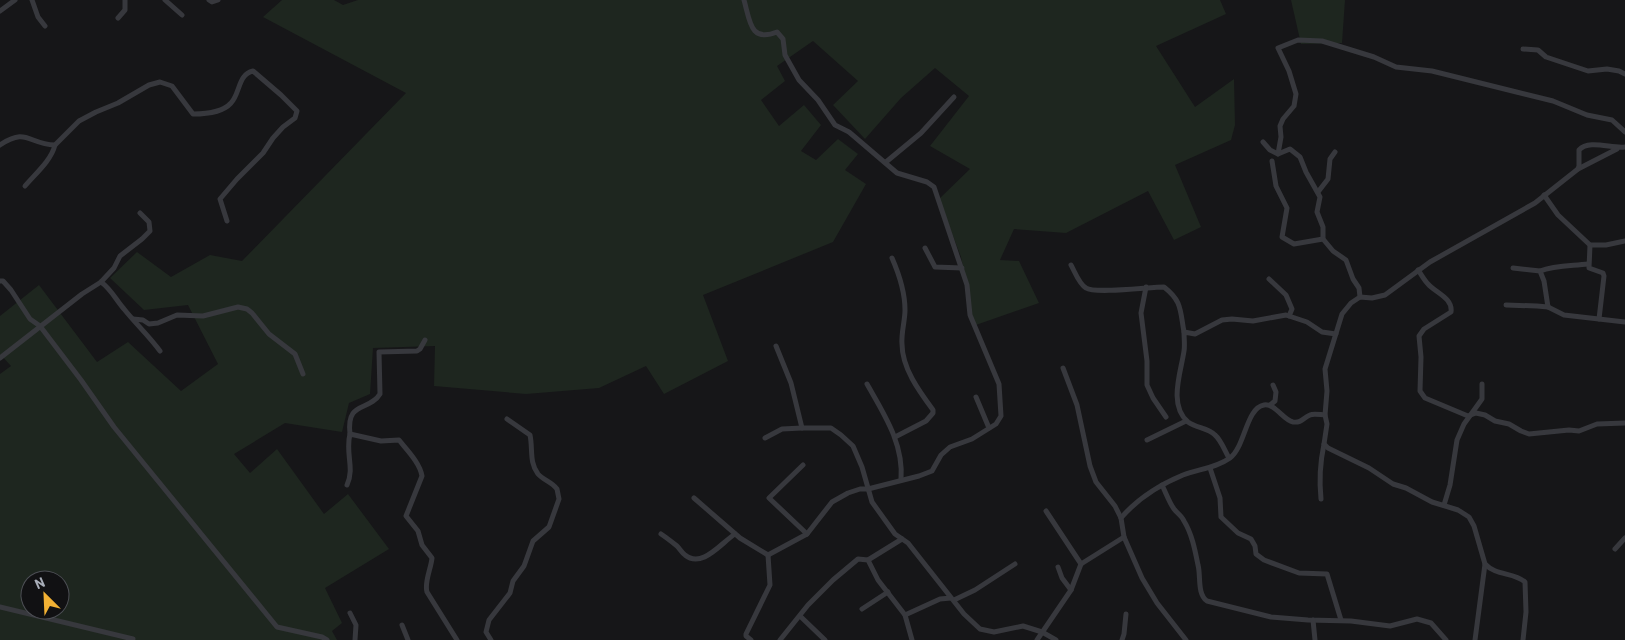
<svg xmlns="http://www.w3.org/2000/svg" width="1625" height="640" viewBox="0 0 1625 640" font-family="Barlow,sans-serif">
<rect width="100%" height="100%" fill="#161618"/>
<g fill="#1e261f" fill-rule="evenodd">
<path d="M282,0H334L343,5L358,0H1220L1226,14L1156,46L1195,107L1234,79L1235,125L1231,140L1175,165L1201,227L1174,240L1148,191L1066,233L1014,229L1000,260L1019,261L1039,303L973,326L967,287L961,257L939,199L970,169L930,146L969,96L935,68L901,98L865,139L833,105L858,81L813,41L777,66L785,81L761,100L779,126L804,105L821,125L801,151L816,160L838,139L858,154L845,170L866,184L833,242L703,295L728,361L664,394L646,366L599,388L526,394L434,386L435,346L373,348L370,394L349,403L342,432L285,423L234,454L250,473L277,449L324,514L348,494L389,549L325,588L342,623L332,631L337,640H0V374L11,366L0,354V316L39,285L97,362L128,342L181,391L218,364L188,305L144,310L110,278L137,252L171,277L210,255L242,261L406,93L263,17ZM30,580H60V610H30Z"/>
<polygon points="1291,0 1345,0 1342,43 1301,44"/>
</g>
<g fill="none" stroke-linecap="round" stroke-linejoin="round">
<g stroke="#37383d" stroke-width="5">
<polyline points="32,0 38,17 45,26"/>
<polyline points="165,0 182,15"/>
<polyline points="209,0 212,2 218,0"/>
<polyline points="0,11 15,0"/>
<polyline points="118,18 125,10 125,0"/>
<polyline points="1523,49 1538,50 1546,57 1588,71 1607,69 1619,71 1625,74"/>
<polyline points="1263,142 1270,150 1278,154 1290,149 1300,157 1306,172 1320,197 1317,212 1323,227 1323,239 1333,251 1346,260 1353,279 1359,288 1360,297"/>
<path d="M0,145C27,127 28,144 55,145L79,121L96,112L118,103L149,85L160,82L172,86L193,114C205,114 223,112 231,103C240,94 238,74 253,71L281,95L297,111L295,118L283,127L273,138L263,153L237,179L220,199L227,221"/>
<polyline points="1278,154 1281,137 1280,126 1283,119 1294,106 1296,94 1289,71 1278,48 1298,40 1322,41 1374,57 1396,67 1432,71 1553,101 1587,115 1612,120 1625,132"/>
<polyline points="1272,161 1276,186 1287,208 1282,237 1294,244 1323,239"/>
<polyline points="886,162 921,133 954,97"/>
<polyline points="1578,169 1617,149"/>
<path d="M25,186C35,174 51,161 55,145"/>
<polyline points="1318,192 1328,179 1330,159 1335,152"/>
<polyline points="1544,195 1558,215 1590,245 1606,245 1625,241"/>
<polyline points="1590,245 1589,268 1603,273 1604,276 1599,319"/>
<polyline points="925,248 935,267 962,268"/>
<path d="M892,258C899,274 905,292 905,310C905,321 901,333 902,344C902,368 919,391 933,410V413L926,421L895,437"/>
<path d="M1071,265C1075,272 1079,284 1086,288C1095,294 1150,287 1164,287C1182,301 1180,310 1184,332"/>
<polyline points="1513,268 1540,271 1544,281 1548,307"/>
<path d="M1418,270C1421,274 1424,280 1428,284C1436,293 1453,298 1451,312L1424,329L1419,336L1421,357L1420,391L1425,398L1468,416L1476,413L1485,415L1495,421L1509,424L1521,431L1529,434L1569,430L1579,431L1597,424L1625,423"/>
<path d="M1540,271C1555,265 1572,266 1588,264"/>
<polyline points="1269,279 1286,295 1292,309 1289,316"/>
<polyline points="0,281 3,281 11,290 30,319 40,326 81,380 114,427 277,627 322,637 327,640"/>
<path d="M101,282C111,289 116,300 124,309C136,324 149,336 160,351"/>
<polyline points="1146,287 1141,313 1147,361 1147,385 1153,398 1166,417"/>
<polyline points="1506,305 1537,306 1548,307 1564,315 1625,322"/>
<polyline points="133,319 143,320 149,324 158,323 177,315 203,316 238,307 247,309 252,313 269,334 295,354 303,374"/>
<polyline points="776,346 791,383 802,428"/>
<polyline points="0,358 82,294 101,282 114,268 120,256 142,239 150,231 149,222 140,213"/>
<polyline points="1063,368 1077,405 1090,466 1096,482 1115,506 1121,518 1124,537 1142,578 1157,603 1186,640"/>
<path d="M867,384C884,414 904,444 901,480"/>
<polyline points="976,397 989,428"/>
<polyline points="1270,405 1275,401 1276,392 1273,385"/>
<path d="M350,434C346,400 369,412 380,394L379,352L417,351L420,349L425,340"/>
<polyline points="765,438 782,429 802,428 831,428 841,435 853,446 862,467 872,502 895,534 908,543 964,614 980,629 994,632 1023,626 1042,632 1056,640"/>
<polyline points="1147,440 1186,421"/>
<path d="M1229,458C1225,451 1221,440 1215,435C1208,428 1196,428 1188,422C1168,405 1181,372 1184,351C1185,345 1184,339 1184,332L1195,334L1222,320L1232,319L1253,321L1286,315L1307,322L1322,332L1336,334"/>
<polyline points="803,465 769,498 807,534"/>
<polyline points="1210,468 1220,498 1221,517 1238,533 1251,539 1255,546 1256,554 1264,560 1299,573 1327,574 1341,620"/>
<path d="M347,485C355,468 345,453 350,434L381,441L399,440C407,450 420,463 422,476L406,516L418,531L422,545L432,558C431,569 424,582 427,592L457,640"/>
<path d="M1162,485C1166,493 1169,502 1174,509C1177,513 1182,516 1184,521C1192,534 1195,550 1198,565C1201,576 1197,594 1207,601L1271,617L1308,620L1351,621L1390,626L1417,619L1431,623L1446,640"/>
<path d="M694,498L740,538L768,555L807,534L832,502L848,493L860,489H868L919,476L932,471L941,455L950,447L972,439L996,424L1001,416L999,384L970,315L967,285L934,187L927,182L897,173L849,132L835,125L818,100L799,80L785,55L783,39L777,32C750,43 750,21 744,0"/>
<path d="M1321,499C1319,480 1320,463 1324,444"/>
<polyline points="1444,505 1450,485 1457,440 1464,424 1482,399 1482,384"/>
<polyline points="1046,511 1081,564"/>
<path d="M1121,518C1138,498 1159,485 1183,475C1199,469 1216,468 1230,458C1245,447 1246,408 1264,405C1275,403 1283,420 1293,422C1302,423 1303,418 1310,415C1314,413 1321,415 1325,415"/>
<path d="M661,534C667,538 672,542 677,546C680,549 682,553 685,555C702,569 721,543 735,534"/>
<polyline points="1615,549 1625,538"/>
<polyline points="868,560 902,539"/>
<polyline points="1058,567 1062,578 1071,590"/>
<polyline points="954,600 975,590 1015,564"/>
<polyline points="0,607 133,639"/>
<polyline points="862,609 888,592"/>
<polyline points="350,613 356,625 355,640"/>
<polyline points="905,615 940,599 951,598"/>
<polyline points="800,616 825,640"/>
<polyline points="1313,620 1315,640"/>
<polyline points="402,625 408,640"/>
<path d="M491,640L486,632L489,620L510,593L513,581L524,566L533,541L549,527L559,499L557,489C552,482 543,480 538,474C529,462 533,449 530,435L507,419"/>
<polyline points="751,640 746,636 746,634 770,585 768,555"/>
<polyline points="780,640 808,605 833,580 858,559 868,560 878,580 905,615 912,640"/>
<polyline points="1037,640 1071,590 1081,564 1124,537"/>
<polyline points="1122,640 1124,634 1126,614"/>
<polyline points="1475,640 1485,564"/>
<path d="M1523,640L1526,612L1525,582C1514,572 1496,576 1485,564L1474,526L1469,517L1458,510L1432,502L1406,488L1393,484L1369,468L1328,448L1324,444L1327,424L1325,415L1327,391L1325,369L1342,314L1351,303L1360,297L1372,298L1385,295L1430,262L1535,203L1578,169L1579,166V150C1589,139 1612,149 1625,147"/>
</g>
</g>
<g transform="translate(45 595) rotate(336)"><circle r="24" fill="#111113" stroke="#4d4f55"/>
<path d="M0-4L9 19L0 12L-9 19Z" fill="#f2b134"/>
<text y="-8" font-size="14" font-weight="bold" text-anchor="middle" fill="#a8adb8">N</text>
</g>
</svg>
